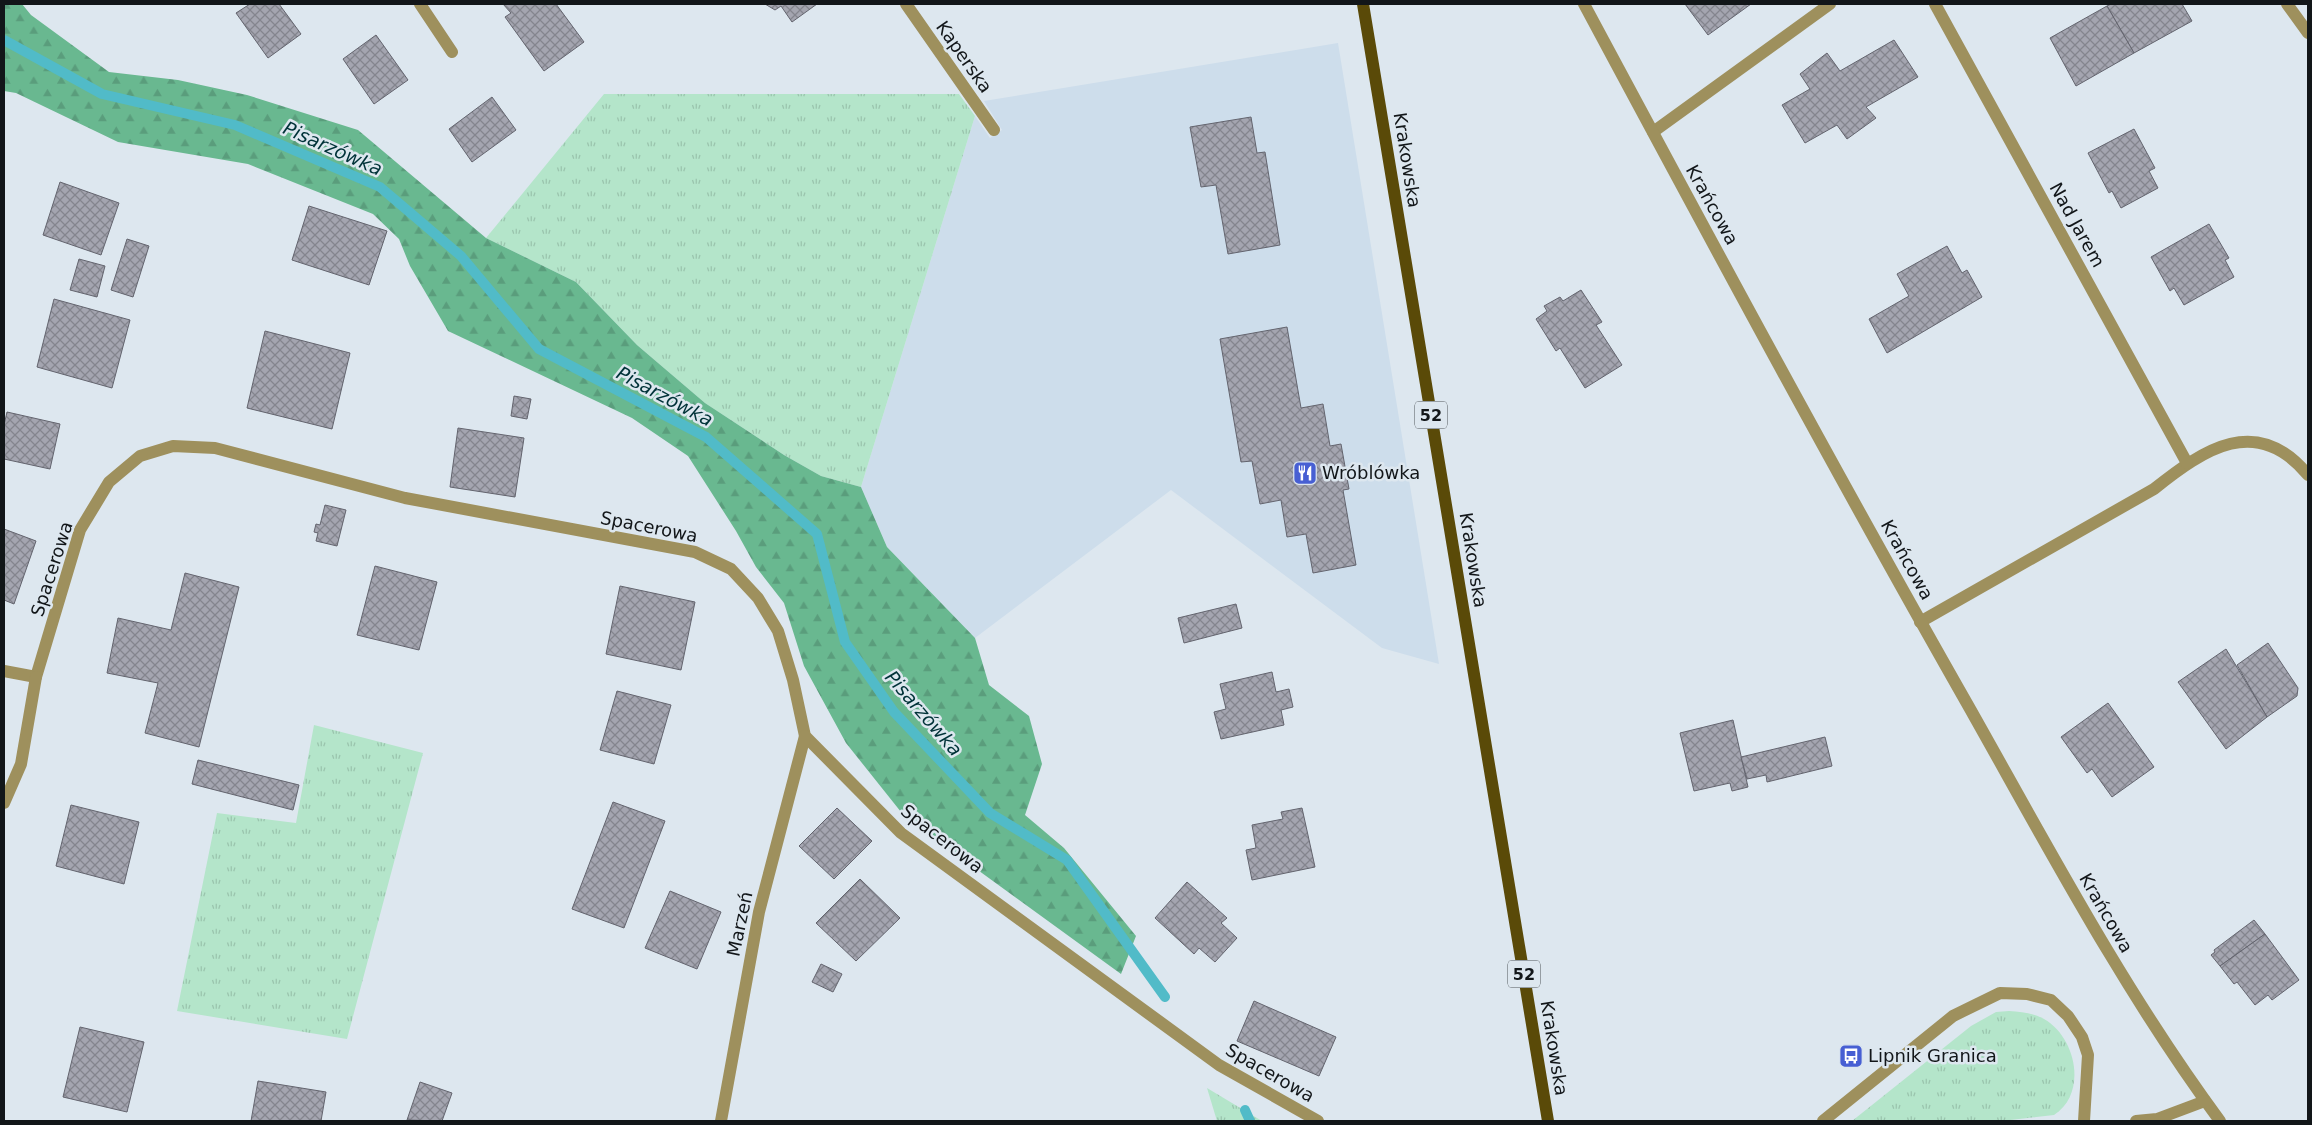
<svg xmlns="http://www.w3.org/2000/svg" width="2312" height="1125" viewBox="0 0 2312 1125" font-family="'DejaVu Sans',sans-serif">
<defs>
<pattern id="grass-tufts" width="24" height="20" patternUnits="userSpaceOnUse" patternTransform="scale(1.25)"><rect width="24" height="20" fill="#b4e5ca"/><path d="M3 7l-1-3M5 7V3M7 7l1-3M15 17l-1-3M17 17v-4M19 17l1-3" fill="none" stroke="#9ac4ad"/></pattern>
<pattern id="forest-firs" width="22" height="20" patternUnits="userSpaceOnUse" patternTransform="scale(1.25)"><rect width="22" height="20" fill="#69b890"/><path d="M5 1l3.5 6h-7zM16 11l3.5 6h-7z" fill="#5a9d7c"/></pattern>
<pattern id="building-cross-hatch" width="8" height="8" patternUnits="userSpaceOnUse" patternTransform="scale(1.25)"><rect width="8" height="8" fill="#a4a5b0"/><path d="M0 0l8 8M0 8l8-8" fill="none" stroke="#84858e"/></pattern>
</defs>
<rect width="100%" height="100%" fill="#dde7ef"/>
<polygon fill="#cdddeb" points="1338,43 1439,664 1382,648 1171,490 975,638 887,547 861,487 975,116 990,138 1002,130 984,101"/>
<g fill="url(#grass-tufts)">
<polygon points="604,94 959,94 975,116 861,487 821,476 784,455 705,403 637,345 576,282 486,238"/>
<polygon points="314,725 423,753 347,1039 177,1011 217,813 296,823"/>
<path d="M2009,1011C2022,1012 2033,1013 2044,1019C2076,1037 2088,1093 2054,1115L2002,1121H1852L1971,1026L1996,1012Z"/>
<polygon points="1207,1088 1262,1121 1217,1121"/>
</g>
<polygon fill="url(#forest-firs)" points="4,4 22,4 31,15 109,72 178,80 247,95 358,130 486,238 576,282 637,345 705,403 784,455 821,476 861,487 887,547 975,638 989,685 1029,716 1042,764 1025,815 1064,848 1136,936 1121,974 905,817 846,743 804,666 784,603 756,567 736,531 688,456 632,418 448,331 410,266 399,239 373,214 248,164 118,142 16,93 4,91"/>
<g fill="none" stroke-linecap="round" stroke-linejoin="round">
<g stroke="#51bbc8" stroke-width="10">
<polyline points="4,40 102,94 235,125 380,187 461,256 539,349 706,437 817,534 845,642 894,712 990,813 1067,860 1165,997"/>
<polyline points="1245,1110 1250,1121"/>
</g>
</g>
<g fill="url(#building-cross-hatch)" stroke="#63646e">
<polygon points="250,4 279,4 301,34 268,58 236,13"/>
<polygon points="503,4 556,4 584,42 544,71 505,17 511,13"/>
<polygon points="765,4 817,4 792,22 781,6 775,10"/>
<polygon points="1685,4 1751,4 1708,35"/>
<polygon points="2111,4 2182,4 2192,21 2134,53 2107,6"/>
<polygon points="2107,6 2134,53 2076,86 2050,38"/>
<polygon points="376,35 408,80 374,104 343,59"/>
<polygon points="1894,40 1918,77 1866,107 1876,118 1847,139 1837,125 1805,143 1782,105 1810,89 1800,74 1827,53 1840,71"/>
<polygon points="492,97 516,130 472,162 449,129"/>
<polygon points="1251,117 1257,153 1265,152 1280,245 1228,254 1216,185 1201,187 1190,127"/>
<polygon points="2134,129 2155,168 2149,171 2158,188 2121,208 2112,191 2109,193 2088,153"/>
<polygon points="60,182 119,203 101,255 43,235"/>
<polygon points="309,206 387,231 369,285 292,260"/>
<polygon points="2209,224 2229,258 2225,260 2234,277 2184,305 2174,288 2170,291 2151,257"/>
<polygon points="127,239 149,246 133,297 111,290"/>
<polygon points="1947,246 1962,273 1967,270 1982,297 1887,353 1869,319 1909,296 1897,274"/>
<polygon points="79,259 105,266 97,297 70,290"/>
<polygon points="1581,290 1602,322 1596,325 1622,365 1585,388 1560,348 1556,351 1536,319 1547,311 1544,306 1560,297 1563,301"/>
<polygon points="54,299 130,320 112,388 37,367"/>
<polygon points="1287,327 1301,408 1323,404 1330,446 1341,444 1349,489 1343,490 1356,565 1313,573 1306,534 1287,537 1281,500 1260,504 1252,461 1241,462 1220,339"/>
<polygon points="265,331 350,353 332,429 247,408"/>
<polygon points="514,396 531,399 527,419 511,416"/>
<polygon points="7,412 60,424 50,469 4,459 4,425"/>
<polygon points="458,428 524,438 515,497 450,487"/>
<polygon points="325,505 346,510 337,546 316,541 318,533 314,532 316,524 320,525"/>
<polygon points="4,529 36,541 14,604 4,600"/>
<polygon points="375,566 437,582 419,650 357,635"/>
<polygon points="185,573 239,587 199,747 145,733 158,683 107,673 118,618 171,630"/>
<polygon points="620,586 695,602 681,670 606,654"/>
<polygon points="1236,604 1242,628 1184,643 1178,618"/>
<polygon points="2268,643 2298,688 2297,696 2267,717 2237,665"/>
<polygon points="2226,649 2267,717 2226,749 2178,682"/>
<polygon points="1272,672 1276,692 1289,689 1293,707 1281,710 1284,725 1221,739 1214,712 1226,709 1220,684"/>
<polygon points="617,691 671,705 654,764 600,750"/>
<polygon points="2108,703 2154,767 2112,797 2092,769 2087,773 2061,737"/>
<polygon points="1733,720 1748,787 1732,791 1730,783 1694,791 1680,733"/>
<polygon points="1825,737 1832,766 1767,782 1766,775 1747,779 1741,757"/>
<polygon points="198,760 299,785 293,810 192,784"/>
<polygon points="613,802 665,821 624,928 572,909"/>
<polygon points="71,805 139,822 124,884 56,866"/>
<polygon points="837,808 872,841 834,879 799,846"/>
<polygon points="1302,808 1315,867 1252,880 1246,850 1256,848 1252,825 1283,819 1281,812"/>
<polygon points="860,879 900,918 856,961 816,923"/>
<polygon points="1187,882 1227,918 1221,923 1237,938 1215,962 1199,948 1194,954 1155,918"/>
<polygon points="670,891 721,912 697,969 645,948"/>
<polygon points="2254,920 2265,934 2220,966 2211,955 2215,952 2214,950"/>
<polygon points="2265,934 2299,980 2272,1000 2268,995 2255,1005 2237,982 2234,984 2220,966"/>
<polygon points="821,964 842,974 833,992 812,982"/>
<polygon points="1254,1001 1336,1037 1319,1076 1237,1041"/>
<polygon points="80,1027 144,1042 127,1112 63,1097"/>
<polygon points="258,1081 326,1092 321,1121 251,1121"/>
<polygon points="420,1082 452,1093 442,1121 407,1120"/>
</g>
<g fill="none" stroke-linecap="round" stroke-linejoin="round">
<g stroke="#9e905d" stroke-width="12">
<polyline points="420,4 452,52"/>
<polyline points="2287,4 2308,33"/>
<polyline points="1653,132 1830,4"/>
<path d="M1920,622L2154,489C2204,449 2257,413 2308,475"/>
<polyline points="1823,1121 1953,1016 2000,993 2027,994 2051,1000 2068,1016 2082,1037 2088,1055 2084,1121"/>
</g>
<g stroke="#9e905d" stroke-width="12">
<polyline points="906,4 994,130"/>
<path d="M1584,4C1710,239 1837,475 1969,707C2048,847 2124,991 2220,1121"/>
<polyline points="1935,4 2187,463"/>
<polyline points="4,671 36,677 80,530 109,482 140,456 173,446 215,448 405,498 695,552 731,569 758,598 778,631 793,680 805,736 901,833 1219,1065 1318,1121"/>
<polyline points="4,803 21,764 36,677"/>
<polyline points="721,1121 759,912 805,736"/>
<polyline points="2136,1121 2157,1119 2205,1101"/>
</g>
<polyline stroke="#5a4a08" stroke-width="12" points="1363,4 1548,1121"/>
</g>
<defs>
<g id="restaurant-square" transform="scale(1.25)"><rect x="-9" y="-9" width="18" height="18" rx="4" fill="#475fd3" stroke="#dde7ef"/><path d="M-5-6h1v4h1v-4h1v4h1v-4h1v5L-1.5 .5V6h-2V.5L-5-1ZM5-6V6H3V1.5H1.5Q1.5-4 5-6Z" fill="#fff"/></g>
<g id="bus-square" transform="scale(1.25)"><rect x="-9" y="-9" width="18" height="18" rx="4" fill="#475fd3" stroke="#dde7ef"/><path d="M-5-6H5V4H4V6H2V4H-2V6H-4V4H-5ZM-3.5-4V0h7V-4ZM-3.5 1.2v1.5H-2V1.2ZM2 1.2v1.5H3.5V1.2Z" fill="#fff"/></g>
</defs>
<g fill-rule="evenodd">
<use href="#restaurant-square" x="1305" y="473"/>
<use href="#bus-square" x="1851" y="1056"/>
</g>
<g text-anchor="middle" stroke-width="5" stroke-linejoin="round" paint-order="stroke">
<g fill="#dde7ef" stroke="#4f5559" stroke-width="1">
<rect x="1415" y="401.5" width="32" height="27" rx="4"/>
<rect x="1508" y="960.5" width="32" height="27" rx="4"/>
</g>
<g font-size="16" font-weight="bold" fill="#121619">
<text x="1431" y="421">52</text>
<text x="1524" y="980">52</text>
</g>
<g font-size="18" fill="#121619" stroke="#dde7ef">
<text transform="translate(964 57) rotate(55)" y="6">Kaperska</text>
<text transform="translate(1407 160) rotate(81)" y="6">Krakowska</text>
<text transform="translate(1712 205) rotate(61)" y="6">Krańcowa</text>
<text transform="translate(2077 225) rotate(61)" y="6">Nad Jarem</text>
<text transform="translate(649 527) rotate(11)" y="6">Spacerowa</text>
<text transform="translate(1473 560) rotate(81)" y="6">Krakowska</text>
<text transform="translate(1907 560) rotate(61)" y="6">Krańcowa</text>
<text transform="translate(52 569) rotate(-72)" y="6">Spacerowa</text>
<text transform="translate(942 839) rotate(38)" y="6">Spacerowa</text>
<text transform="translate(2106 913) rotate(60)" y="6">Krańcowa</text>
<text transform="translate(740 924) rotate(-78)" y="6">Marzeń</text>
<text transform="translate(1554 1048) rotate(81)" y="6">Krakowska</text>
<text transform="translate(1270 1073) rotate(30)" y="6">Spacerowa</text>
</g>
<g font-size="18" fill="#121619" stroke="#dde7ef" text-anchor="start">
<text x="1322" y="479">Wróblówka</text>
<text x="1868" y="1062">Lipnik Granica</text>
</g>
<g font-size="19" font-style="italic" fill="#003238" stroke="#dde7ef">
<text transform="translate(333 148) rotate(24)" y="7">Pisarzówka</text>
<text transform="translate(665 396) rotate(28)" y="7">Pisarzówka</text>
<text transform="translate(924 713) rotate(49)" y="7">Pisarzówka</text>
</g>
</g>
<rect width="2312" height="1125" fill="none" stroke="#121619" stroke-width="10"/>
</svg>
